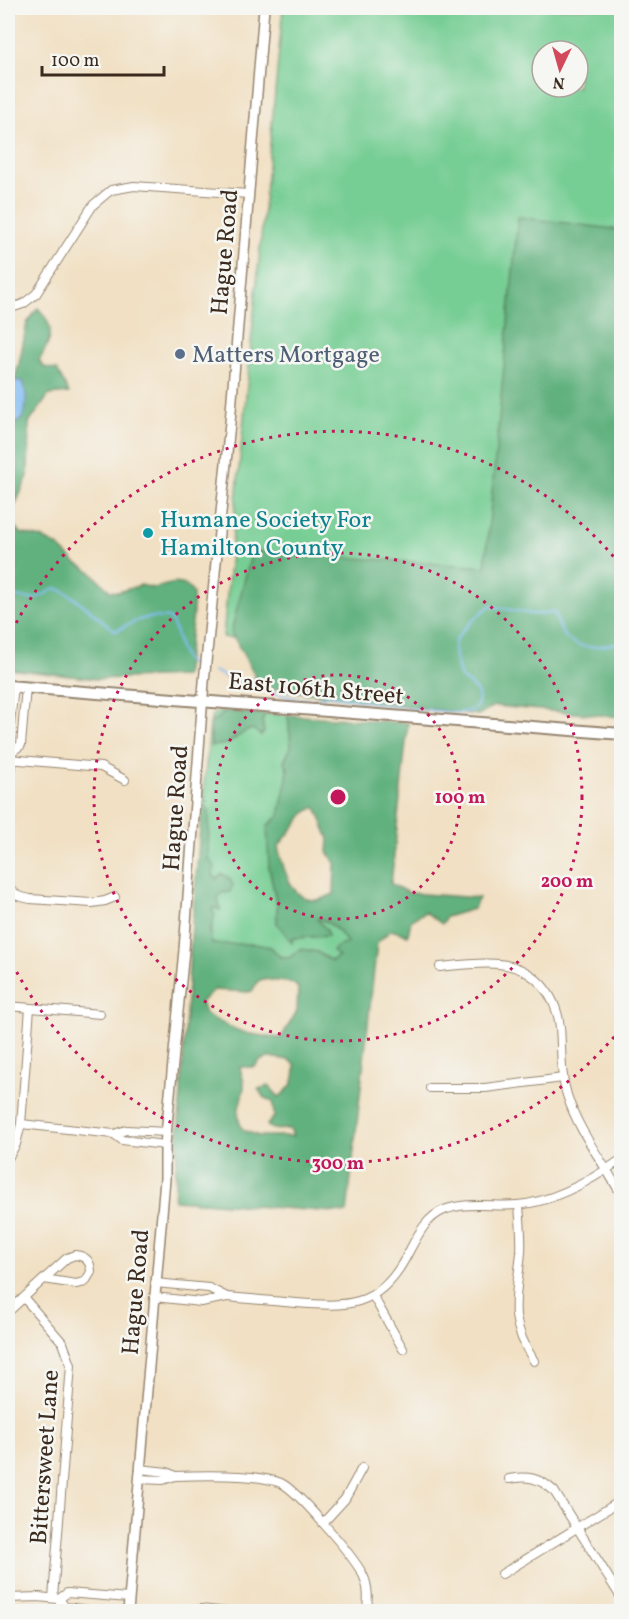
<svg xmlns="http://www.w3.org/2000/svg" width="629" height="1619" viewBox="0 0 629 1619" font-family="Vollkorn,serif">
<rect width="100%" height="100%" fill="#f6f6f2"/>
<filter id="ink" filterUnits="userSpaceOnUse"><feTurbulence type="fractalNoise" baseFrequency=".0167" numOctaves="2"/><feDisplacementMap in="SourceGraphic" scale="12" xChannelSelector="R" yChannelSelector="G"/><feConvolveMatrix kernelMatrix="1 2 1 2 8 2 1 2 1" color-interpolation-filters="sRGB"/></filter>
<filter id="wash" filterUnits="userSpaceOnUse"><feTurbulence type="fractalNoise" baseFrequency=".008" numOctaves="4" result="noise"/><feDisplacementMap in="SourceGraphic" scale="24" xChannelSelector="R" yChannelSelector="G"/><feGaussianBlur stdDeviation="1.35" result="paint"/><feColorMatrix in="noise" values="0 0 0 0 0 0 0 0 0 0 0 0 0 0 0 0 0 1.4 0 .05"/><feComposite in="paint" operator="in"/></filter>
<g filter="url(#wash)">
<rect width="100%" height="100%" fill="#f1e0c3"/>
<g fill="#77ce94" stroke="#597c59" stroke-width="1.5" fill-rule="evenodd">
<path d="M283,8H621V716L254,682L258,641L223,637ZM542,51H578V87H542Z"/>
<path d="M220,711H225L220,717L211,723L212,746L227,744L246,731L253,729L261,735L264,732L262,721L265,714L288,715L291,747L284,761C292,776 282,800 279,816L269,824V867L277,905V923L292,942V938L328,936L317,919C331,921 341,933 349,945L333,951L339,956L331,961L317,952L300,949L289,958L231,945L212,944C209,932 215,923 212,911L214,907L219,909L218,897L222,893L217,879L213,875V864L208,858L209,814L203,794L210,726L212,715Z"/>
</g>
<g fill="#61b17e" stroke="#4e6e4e" stroke-width="1.5" fill-rule="evenodd">
<polygon points="518,217 621,230 621,717 494,706 478,715 261,687 231,632 252,551 485,567"/>
<path d="M38,308C57,328 51,339 39,361L44,367L57,370L69,393L49,395L29,423L28,476L9,519L20,533L42,538L58,546L76,563L90,571L110,591L118,592L141,585L153,588L175,583L186,585L193,593V614L185,676L97,679L8,669V402L19,364L27,323Z"/>
<polygon points="225,711 265,714 262,721 264,732 260,735 253,729 246,731 227,744 211,746 210,723 220,717"/>
<path d="M288,715L408,723L391,884L409,893L479,898L473,909L446,917L442,924L425,912L411,920L408,935L391,930L377,943L347,1213L174,1200L190,950L203,794L209,814L208,858L215,866L213,875L217,879L222,874L229,878L233,885L230,892L222,893L218,897L220,910L214,907L212,911L215,915L210,931L212,944H255L271,947L280,957L289,958L300,949L317,952L331,961L339,956L332,951L340,945L348,944C342,934 330,920 317,919L327,930L328,936L293,938L292,943L277,923V905L269,867L267,827L279,816L287,778L288,768L284,762L291,747ZM316,807L329,839L328,852L335,863L334,894C328,896 322,900 316,900C290,901 283,866 278,847L306,812ZM263,979L293,983L298,988L297,1011L281,1038C271,1037 260,1036 251,1034C237,1032 218,1021 205,1014L201,1002L214,990L248,992L252,991L258,981ZM269,1057L289,1060L295,1064C295,1082 293,1086 279,1097L269,1086L258,1089L264,1097L273,1102L274,1117L267,1125C272,1132 282,1129 290,1129L293,1136H259L243,1130C233,1112 242,1104 244,1086C244,1080 241,1073 240,1067H255L260,1061Z"/>
</g>
<path fill="#80bcf3" stroke="#5e7388" stroke-width="1.5" d="M8,380L23,381C28,396 30,425 8,425Z"/>
<g fill="none" stroke-linecap="round" stroke-linejoin="round">
<g stroke="#80bcf3" stroke-width="2">
<path d="M8,595C31,601 36,601 55,588C73,593 99,619 116,631C136,620 146,615 169,618C183,636 172,653 196,669"/>
<polyline points="8,644 13,651 11,665 8,667"/>
<path d="M213,671L245,685L293,698L315,700L329,695L395,707L458,713L474,710C486,694 473,687 461,678C458,668 451,650 456,640C459,632 483,611 490,606L532,614H544L554,611C557,618 559,628 563,634C578,653 602,647 622,641"/>
</g>
</g>
</g>
<g filter="url(#ink)">
<g fill="none" stroke-linecap="round" stroke-linejoin="round">
<g stroke="#968570" stroke-width="10">
<g id="minor">
<polyline points="8,309 23,304 36,294 93,205 111,190 134,186 248,194"/>
<polyline points="14,686 8,743 13,751 21,745 26,687"/>
<polyline points="8,759 101,767 125,780"/>
<polyline points="8,814 12,756"/>
<polyline points="8,887 18,896 30,899 92,903 105,901 115,897"/>
<path d="M440,967C459,965 480,962 499,964C534,967 556,994 560,1027C562,1050 560,1073 567,1095C578,1131 604,1163 622,1196"/>
<polyline points="8,1006 100,1014"/>
<polyline points="430,1088 485,1088 563,1078"/>
<polyline points="21,1124 114,1134"/>
<polyline points="165,1145 122,1140 114,1134 126,1130 167,1132"/>
<polyline points="8,1158 16,1144 21,1124 30,1008"/>
<path d="M519,1205C520,1220 522,1236 521,1252C517,1298 506,1317 534,1361"/>
<path d="M75,1255C86,1256 91,1262 91,1272L85,1282L76,1284L44,1279L67,1258Z"/>
<polyline points="373,1296 403,1349"/>
<polyline points="154,1297 201,1302 227,1297 209,1288 155,1283"/>
<path d="M227,1297C250,1299 273,1301 296,1303C346,1307 378,1308 405,1259C415,1241 424,1218 444,1210C467,1201 494,1207 517,1205C554,1202 592,1180 622,1159"/>
<polyline points="24,1298 63,1343 71,1365 53,1598"/>
<polyline points="8,1312 44,1279"/>
<path d="M175,1476C201,1475 258,1474 281,1483C298,1491 354,1557 363,1575C369,1587 368,1599 367,1612"/>
<polyline points="139,1479 163,1480 175,1476 167,1472 140,1469"/>
<path d="M509,1479C527,1475 540,1478 554,1491L622,1599"/>
<polyline points="323,1523 345,1499 362,1468"/>
<polyline points="502,1574 622,1500"/>
<polyline points="8,1598 39,1597 57,1599"/>
<polyline points="201,1609 227,1612"/>
<polyline points="104,1612 65,1607 59,1599 67,1593 129,1598"/>
</g>
</g>
<g stroke="#968570" stroke-width="12">
<polyline id="tertiary" points="128,1612 165,1179 165,1145 184,950 204,682 230,423 264,8"/>
</g>
<g stroke="#968570" stroke-width="14">
<polyline id="secondary" points="8,686 622,734"/>
</g>
<use href="#minor" stroke="#fff" stroke-width="8"/>
<use href="#tertiary" stroke="#fff" stroke-width="9"/>
<use href="#secondary" stroke="#fff" stroke-width="10"/>
</g>
</g>
<g fill="none" stroke="#c2185b" stroke-width="3" stroke-dasharray="3 6">
<circle cx="338" cy="797" r="122"/>
<circle cx="338" cy="797" r="244"/>
<path d="M620 1030A366 366 0 0 1 8 955M8 639A366 366 0 0 1 620 564"/>
</g>
<circle fill="#5c6f8a" stroke="#f6f6f2" stroke-width="2" cx="180" cy="354" r="6"/>
<circle fill="#0f9aa8" stroke="#f6f6f2" stroke-width="2" cx="148" cy="533" r="6"/>
<g text-anchor="middle" stroke-width="5" stroke-linejoin="round" paint-order="stroke">
<g font-size="24" fill="#3b2a1e" stroke="#f6f6f2">
<text transform="translate(224 252) rotate(-85)" y="8">Hague Road</text>
<text transform="translate(316 688) rotate(5)" y="8">East 106th Street</text>
<text transform="translate(175 808) rotate(-86)" y="8">Hague Road</text>
<text transform="translate(135 1292) rotate(-85)" y="8">Hague Road</text>
<text transform="translate(44 1457) rotate(-86)" y="8">Bittersweet Lane</text>
</g>
<g font-size="24" fill="#4e5e75" stroke="#f6f6f2" text-anchor="start">
<text x="192" y="362">Matters Mortgage</text>
</g>
<g font-size="24" fill="#0d838f" stroke="#f6f6f2" text-anchor="start">
<text x="160" y="527">Humane Society For<tspan x="160" dy="28">Hamilton County</tspan></text>
</g>
</g>
<circle cx="338" cy="797" r="9" fill="#c2185b" stroke="#f6f6f2" stroke-width="3"/>
<g font-size="18" text-anchor="middle" font-weight="bold" fill="#c2185b" stroke="#f6f6f2" stroke-width="5" stroke-linejoin="round" paint-order="stroke">
<text x="460" y="803">100 m</text>
<text x="567" y="887">200 m</text>
<text x="338" y="1169">300 m</text>
</g>
<rect width="629" height="1619" fill="none" stroke="#f6f6f2" stroke-width="30"/>
<g transform="translate(560 69) rotate(185)"><circle r="28" fill="#f6f6f2" stroke="#aba49d" stroke-width="1.5"/>
<path d="M0-4.5L10 22L0 15L-10 22Z" fill="#d1495b"/>
<text y="-9" font-size="16" font-weight="bold" text-anchor="middle" fill="#3b2a1e">N</text>
</g>
<path d="M42 66v9h122v-9" fill="none" stroke="#3b2a1e" stroke-width="3"/>
<text x="51" y="66" font-size="18" fill="#3b2a1e" stroke="#f6f6f2" stroke-width="4.5" paint-order="stroke">100 m</text>
</svg>
